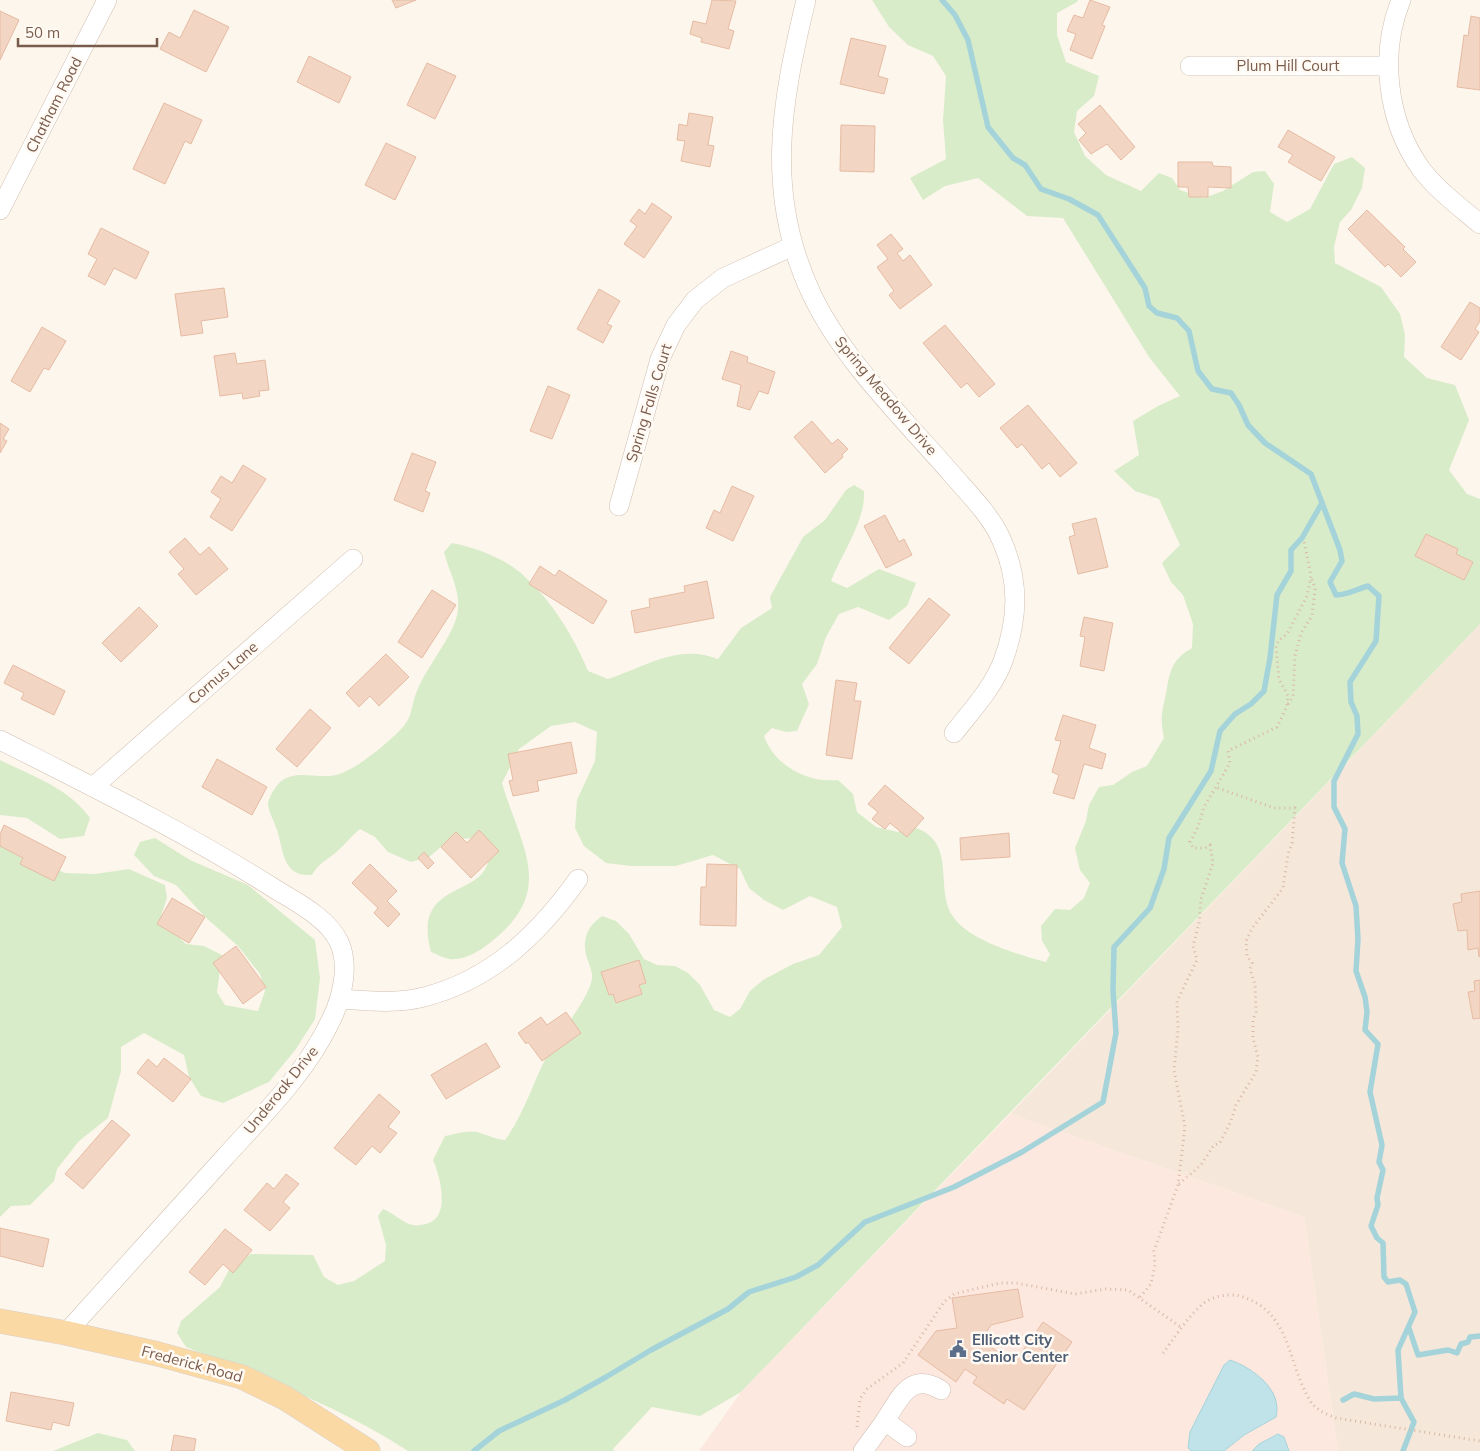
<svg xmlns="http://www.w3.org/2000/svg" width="1480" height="1451" viewBox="0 0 1480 1451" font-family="Mulish,sans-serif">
<rect width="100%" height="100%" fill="#fdf6ec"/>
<polygon fill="#f5e8da" points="1480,624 1480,1451 1338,1451 1304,1217 1010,1114"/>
<polygon fill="#fde8e0" points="1010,1114 1304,1217 1338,1451 699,1451 741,1392"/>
<g fill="#d8ecc9">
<path d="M872,0H1078L1077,2L1057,13V35L1066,62L1099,76L1094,96L1077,111L1074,132L1085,156L1106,175L1141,191L1159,173L1172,178L1180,190L1204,198L1223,191L1253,172L1265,171L1274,184L1270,212L1287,222L1310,209L1334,164L1352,157L1365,168L1362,188L1351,210L1340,222L1334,247L1335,263L1381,287L1400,314L1405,335L1404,357L1427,378L1455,385L1469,420L1449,470L1467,494L1480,499V624L741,1392L700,1416L652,1407L613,1449L614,1451H408C339,1406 262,1378 186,1347L177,1333L181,1321L220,1287L232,1264L251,1254L313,1255L324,1277L338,1285L354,1281L385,1261L386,1245L378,1216L383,1209C394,1213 402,1223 413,1225C417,1226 421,1225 425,1224C452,1219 440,1176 433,1160L445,1136C454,1134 468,1130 477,1132C487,1135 495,1139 505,1140C525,1113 533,1081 549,1052C561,1031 584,1005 591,983C594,974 590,967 587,958C581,939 588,926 602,916L616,921L629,934L644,959L657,965L675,966L688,973L700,985L714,1010L730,1017L740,1009L750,991L763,980L793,964L819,955L842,927L837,907L810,896L783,910L764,900L749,888L740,869L713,855L676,866H632L606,863L584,846L575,828L577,800L595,761L597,732L575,722L551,726L519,749L502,783C521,848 557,890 491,942C480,951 464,961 449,959C443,958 437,954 431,952C411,878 486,900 489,856C489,850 486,842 485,836L448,841L429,857L411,862L388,852L375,837L360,829C350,837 344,846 334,854C324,862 318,864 312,875C282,877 284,851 277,830C275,823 269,813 268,805C268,798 275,787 280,782C298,767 322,782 342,773C360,766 388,743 402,728C413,717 411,704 417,691C426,667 456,633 458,610C460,589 449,572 444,552L452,543C477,548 505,558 524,576C552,601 574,637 588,671L608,679C645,667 678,643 718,659L741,628L772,608L770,597L803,537L825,520L846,490L854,485L864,491C866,520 842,553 831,581L847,588L879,569L916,583L907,606L889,620L858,607L839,614L826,637L817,664L802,684L809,704L797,731L786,732L772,728L764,736C775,766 807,783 838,780L853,794L857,812L876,827L898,832L910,826C959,839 934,885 952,915C967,940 1019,955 1046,962L1050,954L1042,941L1041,926L1055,909L1070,910L1084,898L1090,883L1080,870L1075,848L1086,821L1089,805L1099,787L1113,785L1132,772L1147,766L1164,738C1159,714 1163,711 1167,688C1170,669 1174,658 1192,648L1193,624L1183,595L1171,582L1162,563L1180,545L1159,499L1135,491L1114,471L1139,455L1133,421L1158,406L1180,396L1149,357L1063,218L1027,216L978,178L945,186L923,200L910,178L946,159L943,120L946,76L933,56L908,45L889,27Z"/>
<path d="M0,760C32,776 69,788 90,818L84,836L60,839L27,818L0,815Z"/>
<polygon points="155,838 190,860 248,885 315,940 320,978 315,1019 296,1049 269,1082 223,1103 201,1096 189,1077 184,1055 144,1033 121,1047 121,1071 108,1118 79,1141 57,1169 54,1181 30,1205 11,1206 0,1217 0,845 65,873 95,874 129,869 165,885 167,898 160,919 186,944 204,946 222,955 217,992 225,1005 258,1011 265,991 260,974 238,946 204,916 176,885 154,876 134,855 140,842"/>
<polygon points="98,1433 127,1440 135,1451 53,1451"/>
</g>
<g fill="#bfe3e8" stroke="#a5d3da">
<path d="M1230,1360C1253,1368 1283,1390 1276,1417L1244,1435L1224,1451H1191L1188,1448L1190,1432L1224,1365Z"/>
<polygon points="1278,1434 1284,1437 1289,1451 1252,1451 1259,1444"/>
</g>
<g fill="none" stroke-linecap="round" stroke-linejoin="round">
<g stroke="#a5d3da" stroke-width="5.5">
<path d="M942,0L955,15L968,40L988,127L1013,158L1025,165L1041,189L1069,199L1098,215L1145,288L1149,306L1157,313L1177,318L1189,331L1198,371L1212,389L1231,393L1239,405L1248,425L1265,443L1311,474L1340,550L1342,561L1330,582L1336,595C1348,595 1357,589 1368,586L1379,596L1376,641L1350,682L1351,702L1357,716L1358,734L1334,781V807L1345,829L1342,863L1356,906L1358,939L1356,971L1365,997L1367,1012L1365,1030L1378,1044L1370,1092L1382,1145L1379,1162L1383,1170L1377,1198L1378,1205L1371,1226L1377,1238L1383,1243L1384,1277L1388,1282L1400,1280L1406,1284L1415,1312L1398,1350L1401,1398L1414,1422L1403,1451"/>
<polyline points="1409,1328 1418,1355 1448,1350 1457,1353 1461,1344 1468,1342 1470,1337 1480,1336"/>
<polyline points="1343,1400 1354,1394 1374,1399 1401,1398"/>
<polyline points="474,1451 499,1431 565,1400 606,1377 651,1350 728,1309 749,1292 796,1277 818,1265 865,1222 954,1187 1022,1152 1103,1102 1116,1033 1113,990 1114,947 1150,908 1164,869 1169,838 1211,771 1220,731 1235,714 1251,704 1264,691 1270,658 1277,595 1291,571 1291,550 1302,538 1322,503"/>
</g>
</g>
<g fill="#f3d5c3" stroke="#e6bba3">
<polygon points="392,0 416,0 396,8"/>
<polygon points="712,0 736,1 728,29 734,31 729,49 701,42 702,38 690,34 693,21 706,24"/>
<polygon points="1090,0 1110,7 1102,25 1105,26 1092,59 1070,50 1076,34 1067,31 1074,15 1083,18"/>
<polygon points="194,10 229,27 206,72 160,49 169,32 180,38"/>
<polygon points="0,11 19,20 0,60"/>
<polygon points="1471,16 1480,18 1480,90 1457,87 1464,35 1468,36"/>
<polygon points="851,38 886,46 878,76 888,79 884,94 840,84"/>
<polygon points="309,56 351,77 339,103 297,82"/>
<polygon points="427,63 456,76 435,119 407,105"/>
<polygon points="164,103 202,120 191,144 185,141 165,184 133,169"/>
<polygon points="1100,105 1135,147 1121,160 1107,144 1091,154 1079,140 1086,133 1078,124"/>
<polygon points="689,113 713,117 708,145 714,146 710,167 681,161 685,141 677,140 679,124 687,126"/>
<polygon points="841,125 875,126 874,172 840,171"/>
<polygon points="1288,130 1335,157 1321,181 1288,162 1293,155 1278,147"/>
<polygon points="386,143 416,157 395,200 365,185"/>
<polygon points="1178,162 1212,162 1213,166 1231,167 1231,188 1208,187 1208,197 1189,197 1188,187 1178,187"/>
<polygon points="652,203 672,217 644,258 624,244 637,226 630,221 639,209 645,214"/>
<polygon points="1367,210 1405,247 1403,249 1416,262 1401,277 1388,264 1385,267 1348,229"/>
<polygon points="101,228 149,252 136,279 114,268 105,285 88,276 97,259 88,254"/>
<polygon points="891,234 903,249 897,253 903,261 910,255 932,285 900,309 889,295 894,291 877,267 888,259 877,245"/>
<polygon points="224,288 228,317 201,321 203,333 181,336 175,294"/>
<polygon points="599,289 620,301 607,324 612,326 603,343 577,329"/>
<polygon points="1470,302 1480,308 1480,321 1475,329 1479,332 1461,360 1441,347"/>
<polygon points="945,325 995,384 979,397 967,383 961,388 923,343"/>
<polygon points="42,327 66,341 49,370 44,368 30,392 11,381"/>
<polygon points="731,351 748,357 747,362 775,372 768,394 759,391 750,410 737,406 741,385 722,379"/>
<polygon points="235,353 237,364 265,360 269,390 259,391 260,396 243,399 242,393 220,396 214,356"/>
<polygon points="548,386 570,395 552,439 530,431"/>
<polygon points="1028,405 1077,463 1060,477 1049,463 1042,469 1022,444 1017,448 1000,428"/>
<polygon points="812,421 832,444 838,439 848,449 842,455 843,457 825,473 794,437"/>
<polygon points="0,423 9,429 3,439 7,441 0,453"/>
<polygon points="412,453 436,462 425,491 430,493 423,512 394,500"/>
<polygon points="243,465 266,479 232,531 210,517 221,499 211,492 221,476 232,483"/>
<polygon points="732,486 754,496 733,541 706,528 714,510 720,513"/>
<polygon points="885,515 899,542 904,539 912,555 886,568 864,526"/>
<polygon points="1096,518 1108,567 1078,574 1069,537 1075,535 1072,524"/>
<polygon points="1426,534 1458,549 1456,554 1473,562 1464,580 1415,556"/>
<polygon points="185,538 200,555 209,547 228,569 196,595 178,574 184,569 169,552"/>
<polygon points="540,566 555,576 559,570 607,601 593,624 529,584"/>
<polygon points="707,581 714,618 635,633 631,611 650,607 649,599 685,592 684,586"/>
<polygon points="432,590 456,605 422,658 398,642"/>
<polygon points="929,598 950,615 909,664 889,648"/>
<polygon points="139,607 158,626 121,662 102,643"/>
<polygon points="1084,617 1113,623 1104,671 1080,666 1085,637 1080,636"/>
<polygon points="386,654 409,677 379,706 370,696 359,707 346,693"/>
<polygon points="13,665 65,691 54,715 21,699 24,693 4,683"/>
<polygon points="836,680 857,683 854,701 861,701 852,759 826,755"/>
<polygon points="310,709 331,728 297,767 276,749"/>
<polygon points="1063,715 1096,725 1089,748 1106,754 1102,769 1084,764 1074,799 1053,793 1059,775 1052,772 1061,741 1055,740"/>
<polygon points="571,742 577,773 537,781 539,791 513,796 509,781 513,780 508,754"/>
<polygon points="217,759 267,787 252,815 202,787"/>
<polygon points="885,785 924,818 907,837 890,823 885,829 872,819 878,812 868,804"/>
<polygon points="4,825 66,857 54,881 20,864 23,858 0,846 0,834"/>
<polygon points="479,830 499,851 471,878 441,847 456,832 467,843"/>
<polygon points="1009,833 1010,857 961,860 960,838"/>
<polygon points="424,852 434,863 428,869 418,858"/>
<polygon points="370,864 397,891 387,901 400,914 388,927 374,913 378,908 352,883"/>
<polygon points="707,864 737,865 736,926 700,925 701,887 706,887"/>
<polygon points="1480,891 1480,956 1479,957 1478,948 1468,950 1467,930 1458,931 1453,904 1462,902 1461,894"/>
<polygon points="172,898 205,917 189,943 157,924"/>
<polygon points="236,946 266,987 243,1004 213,963"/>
<polygon points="639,960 646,983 639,985 642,994 616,1003 613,994 609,995 601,972"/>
<polygon points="1480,980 1480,1018 1473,1019 1468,992 1475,991 1474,981"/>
<polygon points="566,1012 581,1033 542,1061 528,1042 526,1044 518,1033 541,1017 547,1025"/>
<polygon points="486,1043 500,1067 446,1099 431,1075"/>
<polygon points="164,1058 191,1079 173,1102 137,1073 148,1059 157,1067"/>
<polygon points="379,1094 400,1112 388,1127 397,1133 380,1153 372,1146 356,1165 334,1148"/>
<polygon points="112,1120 130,1135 83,1189 65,1174"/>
<polygon points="286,1174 299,1184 283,1202 290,1208 270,1231 244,1210 267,1183 274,1189"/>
<polygon points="0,1228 49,1239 43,1267 0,1256"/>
<polygon points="225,1229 252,1250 233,1273 223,1264 205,1285 189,1272"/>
<polygon points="1018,1289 1023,1317 991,1325 981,1340 1014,1363 1043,1322 1072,1342 1024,1410 1007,1399 1004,1404 973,1383 977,1377 965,1369 956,1382 918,1355 936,1331 957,1328 952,1298"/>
<polygon points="11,1392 74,1403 69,1426 53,1422 51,1430 6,1421"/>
<polygon points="174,1435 196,1439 194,1451 171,1451"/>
</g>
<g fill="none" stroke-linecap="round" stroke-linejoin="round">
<g stroke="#d1beb0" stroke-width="20">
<g id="minor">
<path d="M806,0C781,104 764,194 812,295C843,360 903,418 950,472C968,493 991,515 1002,541C1020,582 1018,620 1003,661C993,688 971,711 954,733"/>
<path d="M1401,0C1379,54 1387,121 1421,169C1437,190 1460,207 1480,224"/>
<polyline points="1190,66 1387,66"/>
<polyline points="0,210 107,0"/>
<polyline points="619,506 660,359 676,325 695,300 723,278 793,246"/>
<path d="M0,740C93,787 187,833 275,889C296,902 328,918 339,942C350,966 342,998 331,1020C307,1072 263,1115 225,1157C172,1216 119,1274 66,1333"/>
<polyline points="93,787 353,559"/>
<path d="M340,999C368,1001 397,1004 424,997C491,980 539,934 578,879"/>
<path d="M907,1437L885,1421C900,1398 910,1371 941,1390"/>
<polyline points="863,1451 885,1421"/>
</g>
</g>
<g stroke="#dad1cd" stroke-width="25">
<polyline id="major" points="0,1321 66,1333 158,1354 242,1377 285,1398 368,1451"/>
</g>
<g stroke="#d9b8a5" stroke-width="3" stroke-dasharray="1 4" stroke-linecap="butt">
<polyline points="1288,704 1293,697 1295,656 1301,633 1312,616 1315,589 1311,576"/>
<polyline points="1179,1184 1201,1165 1214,1145 1220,1143 1231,1121 1236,1105 1256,1072 1258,1057 1253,1038 1253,1020 1256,1012 1255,985 1250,969 1252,963 1247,956 1246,941 1253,927 1283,888 1288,854 1292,843 1295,808 1274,808 1215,787"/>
<polyline points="1140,1297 1151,1284 1155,1265 1154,1251 1178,1185 1185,1127 1174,1070 1178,1029 1177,1001 1197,960 1193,946 1199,924 1201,899 1213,863 1210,845 1205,848 1193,848 1190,842 1198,827 1204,807 1230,763 1228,751 1277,727 1287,706 1288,696 1279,679 1276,646 1279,640 1287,634 1307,596 1311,576 1304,541"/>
<path d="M1163,1353C1175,1337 1188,1316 1204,1303C1214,1296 1229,1293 1240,1296C1291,1311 1287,1361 1309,1399C1315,1410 1326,1414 1336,1418L1480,1441"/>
<polyline points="857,1427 860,1399 867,1389 903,1363 944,1302 954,1294 1000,1283 1016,1283 1075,1294 1106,1289 1128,1290 1182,1328"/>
</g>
<use href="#minor" stroke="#fff" stroke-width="19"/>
<use href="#major" stroke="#fbd9a5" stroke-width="24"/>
</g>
<defs>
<g id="civic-bare" transform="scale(1.35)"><path d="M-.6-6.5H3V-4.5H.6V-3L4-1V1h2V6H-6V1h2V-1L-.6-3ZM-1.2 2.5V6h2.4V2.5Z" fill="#5c6f8a" stroke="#fffaf3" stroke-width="2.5" paint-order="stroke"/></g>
</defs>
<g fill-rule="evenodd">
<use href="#civic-bare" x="958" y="1349"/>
</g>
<g text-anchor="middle" stroke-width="5" stroke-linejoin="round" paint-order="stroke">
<g font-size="15" fill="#7a5c4d" stroke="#fffaf3">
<text x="1288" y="71">Plum Hill Court</text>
<text transform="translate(54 105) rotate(-63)" y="5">Chatham Road</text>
<text transform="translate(886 396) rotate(50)" y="5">Spring Meadow Drive</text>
<text transform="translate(649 403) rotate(-73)" y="5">Spring Falls Court</text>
<text transform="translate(223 673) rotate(-41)" y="5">Cornus Lane</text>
<text transform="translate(281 1090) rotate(-51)" y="5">Underoak Drive</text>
<text transform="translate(192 1364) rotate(15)" y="5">Frederick Road</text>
</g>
<g font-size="15" font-weight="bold" fill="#4e5e75" stroke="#fffaf3" text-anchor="start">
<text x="972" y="1345">Ellicott City<tspan x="972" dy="17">Senior Center</tspan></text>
</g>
</g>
<path d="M18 38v8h139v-8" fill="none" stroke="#7a5c4d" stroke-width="2.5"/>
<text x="25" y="38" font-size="15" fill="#7a5c4d" stroke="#fffaf3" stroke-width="4" paint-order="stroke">50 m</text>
</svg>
